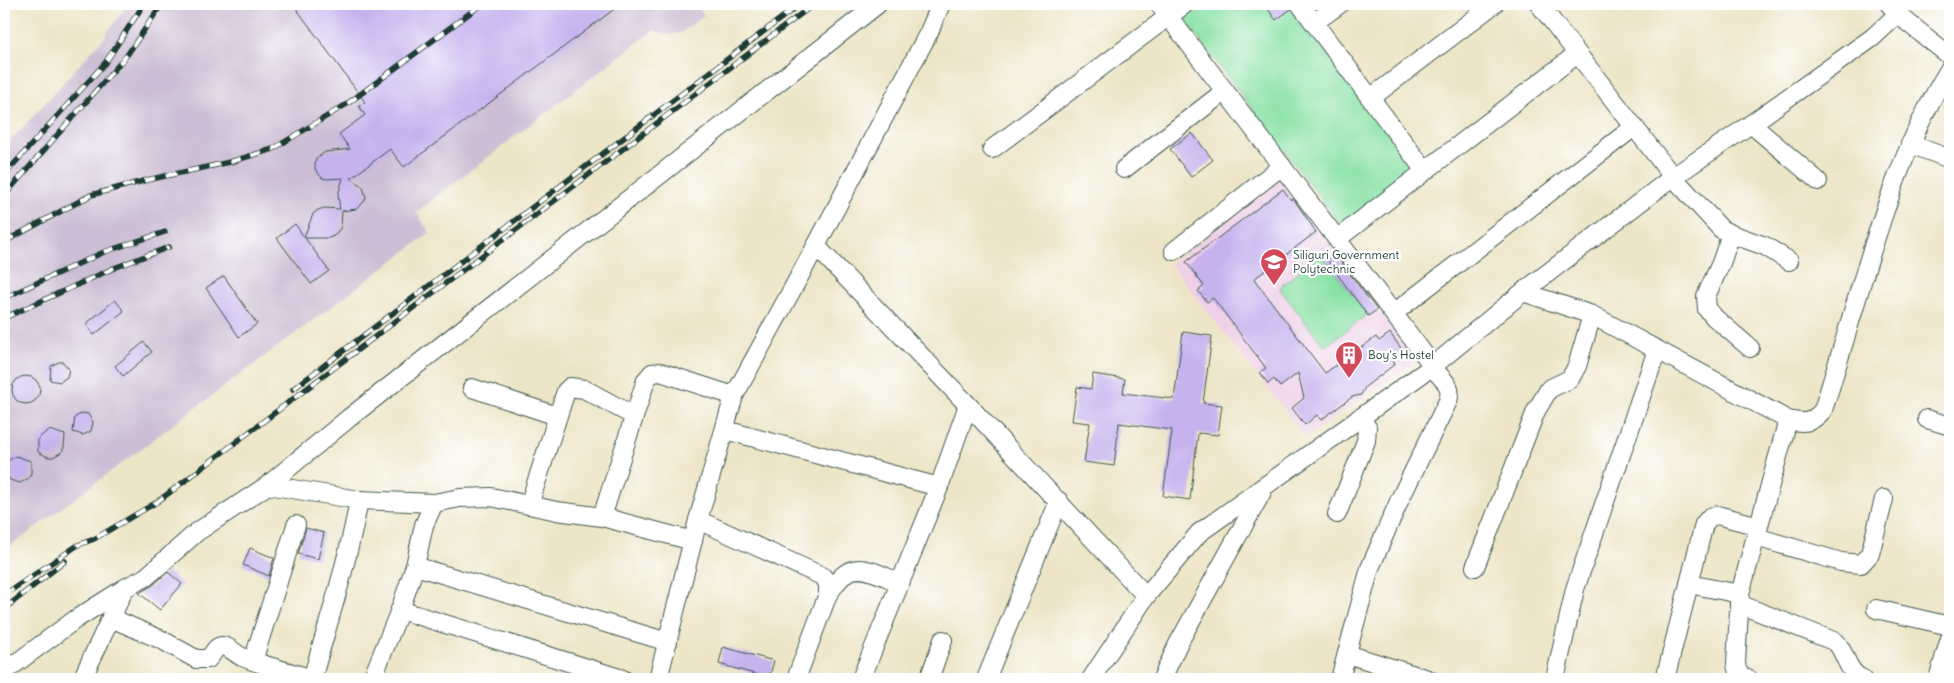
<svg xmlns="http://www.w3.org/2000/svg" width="1954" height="683" viewBox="0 0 1954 683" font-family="Delius,sans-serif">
<rect width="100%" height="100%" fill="#fff"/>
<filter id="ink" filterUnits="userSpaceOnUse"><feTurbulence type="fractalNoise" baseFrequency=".02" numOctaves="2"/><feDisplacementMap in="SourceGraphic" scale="10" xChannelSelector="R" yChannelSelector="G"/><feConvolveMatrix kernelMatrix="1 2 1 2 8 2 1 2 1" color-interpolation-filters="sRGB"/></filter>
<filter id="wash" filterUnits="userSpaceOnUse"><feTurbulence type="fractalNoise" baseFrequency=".0096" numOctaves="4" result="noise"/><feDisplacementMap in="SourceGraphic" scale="20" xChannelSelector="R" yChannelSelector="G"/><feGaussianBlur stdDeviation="1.12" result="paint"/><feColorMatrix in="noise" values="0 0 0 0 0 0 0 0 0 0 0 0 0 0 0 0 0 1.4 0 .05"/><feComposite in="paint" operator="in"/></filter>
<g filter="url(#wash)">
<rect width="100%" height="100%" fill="#ede5c7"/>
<polygon fill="#eed0e8" points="1283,178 1334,252 1417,360 1306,437 1170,264"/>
<polygon fill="#ccbed4" points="128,4 695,4 704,15 681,33 667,35 654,30 416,212 430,233 4,551 4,148 102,40"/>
<g fill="#88e1a5" stroke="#548f6c">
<polygon points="1199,4 1290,4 1416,168 1342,226 1182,17"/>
<polygon points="1317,257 1324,258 1327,261 1367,315 1326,346 1323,345 1280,289 1282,285"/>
</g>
<g id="blocks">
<g fill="#c6b3ee">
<polygon points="293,4 621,4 404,167 390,149 351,178 363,187 366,197 364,202 356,209 342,211 341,227 334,236 329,238 305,238 329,271 311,284 277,238 295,224 304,237 313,214 318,210 324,208 340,209 338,195 343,178 327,179 322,178 315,169 315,164 316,159 325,152 350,149 339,134 365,115 359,106 365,102"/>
<polygon points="1264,4 1290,4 1291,9 1276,20"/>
<polygon points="1192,133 1213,160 1191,177 1170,149"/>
<polygon points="1283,189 1291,200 1293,199 1295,201 1316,232 1254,279 1325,373 1376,337 1379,341 1390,333 1403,351 1392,359 1395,364 1365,387 1361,395 1352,397 1321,420 1317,415 1305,425 1292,408 1304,398 1298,373 1280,387 1274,379 1268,384 1260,372 1266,368 1213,298 1207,302 1198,291 1204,286 1186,262"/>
<polygon points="1335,254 1377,310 1368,316 1327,260"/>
<polygon points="224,276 257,324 239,337 206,288"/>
<polygon points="115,300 124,311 94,335 86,324"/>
<polygon points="1183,332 1212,336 1203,403 1222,405 1218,435 1198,433 1190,500 1163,496 1172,430 1119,423 1114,466 1084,462 1090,423 1072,421 1077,387 1091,389 1093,374 1125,379 1123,393 1174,399"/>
<polygon points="144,342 152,352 123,376 115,366"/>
<polygon points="59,362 63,362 69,369 67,377 60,382 50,380 51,366"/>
<circle cx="26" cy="390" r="14"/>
<polygon points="83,413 88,414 93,422 91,431 83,435 73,432 75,417"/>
<polygon points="49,430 65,435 64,447 62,452 53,457 48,457 38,452 38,440 41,436"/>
<polygon points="16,456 31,461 31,473 29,478 20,483 10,480 5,471 7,461"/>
<polygon points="306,528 324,533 318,559 298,554"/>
<polygon points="250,548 274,558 269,576 243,565"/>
<polygon points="168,572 182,584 160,610 139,593 153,585"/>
<polygon points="723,647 774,661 769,678 719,664"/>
</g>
</g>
</g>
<g filter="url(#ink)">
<use href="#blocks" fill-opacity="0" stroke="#3e564a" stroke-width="1"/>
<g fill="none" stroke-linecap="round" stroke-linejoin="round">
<g stroke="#3e564a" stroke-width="20">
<g id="minor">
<path d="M1159,4L1433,366C1440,381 1454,382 1448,401L1400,499L1370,568L1340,679"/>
<polyline points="1300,4 1425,171"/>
<polyline points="1539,4 1673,177 1721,229 1731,234 1765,246 1789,261"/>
<polyline points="1889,4 1907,22 1950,56"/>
<polyline points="1315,22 1340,4"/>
<polyline points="1372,97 1494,4"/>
<polyline points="1751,124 1818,181"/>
<polyline points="1910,144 1950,159"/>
<polyline points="992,149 1185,4"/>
<polyline points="1124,169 1225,91"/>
<polyline points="1731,234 1721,263 1706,296 1707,309 1715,318 1750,348"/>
<polyline points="1337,239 1577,54"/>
<polyline points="816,246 968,405 1146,596"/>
<polyline points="1174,251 1282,166"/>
<path d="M1523,292L1592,315L1788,420C1805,424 1812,423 1823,410C1860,297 1887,169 1950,68"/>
<polyline points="1394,313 1634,127"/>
<polyline points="472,388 557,416"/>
<polyline points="1927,419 1950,426"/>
<polyline points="725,430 939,487"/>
<polyline points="268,485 359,500 434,503 460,498 491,497 557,511 602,517 693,541"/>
<polyline points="529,505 566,391 570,387 584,389 634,416"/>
<polyline points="1337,514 1366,441 1367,427 1359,418"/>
<polyline points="602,517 646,380 652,373 660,372 734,396"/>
<polyline points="698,520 822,576 828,583 828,594 796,679"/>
<polyline points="1756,537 1841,562 1861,564 1870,554 1884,499"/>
<polyline points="415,566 668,642"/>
<polyline points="1475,567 1536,411 1549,389 1570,379 1577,366 1592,315"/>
<polyline points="1689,584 1704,524 1710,517 1717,515 1759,526"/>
<path d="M828,594C834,587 840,575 850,571C864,564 887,578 900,583"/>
<path d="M1739,604L1836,642C1847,655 1847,673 1863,679"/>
<polyline points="1876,609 1950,626"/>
<polyline points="400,610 623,679"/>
<path d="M111,618L162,640L196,659H208C213,655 215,646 222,646C227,645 236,654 242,657C265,666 290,672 314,679"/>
<polyline points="1347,654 1428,679"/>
<polyline points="253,661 296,525"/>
<polyline points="4,672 76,619 125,588"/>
<polyline points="82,679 125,588 146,577 197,532 268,485 349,418 878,4"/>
<path d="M312,679C329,620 348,561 359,500"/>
<polyline points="372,679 400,610 415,566 424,525 434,503"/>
<polyline points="658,679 698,520 734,396 816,246 929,32 941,4"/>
<polyline points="861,679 939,487 968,405"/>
<polyline points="929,679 943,640"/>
<polyline points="986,679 1059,501"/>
<polyline points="1091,679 1146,596 1199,533 1433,366 1523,292 1673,177 1751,124 1872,38 1898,14"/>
<polyline points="1162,679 1178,644 1262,492"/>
<polyline points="1555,679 1575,589 1657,350"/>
<polyline points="1665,679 1689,584 1740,594"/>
<path d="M1748,679C1740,676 1737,673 1736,663L1740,594L1788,420"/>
<polyline points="1938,679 1950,638"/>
</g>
</g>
<use href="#minor" stroke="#fff" stroke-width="18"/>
<g stroke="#1f3d34" stroke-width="5.5">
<g id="rail">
<polyline points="4,175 105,63 144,4"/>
<polyline points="4,196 127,55 162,4"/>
<polyline points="4,242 91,195 147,180 230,162 273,149 347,104 482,4"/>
<polyline points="4,298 104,252 165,232"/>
<polyline points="4,318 114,268 169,247"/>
<polyline points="293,389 800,4"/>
<polyline points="4,595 78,545 94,539 157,502 814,4"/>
<polyline points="4,609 65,561"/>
</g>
</g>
<use href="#rail" stroke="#fff" stroke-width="4" stroke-dasharray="11" stroke-linecap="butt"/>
</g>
</g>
<defs>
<g id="university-pin" transform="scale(1.4375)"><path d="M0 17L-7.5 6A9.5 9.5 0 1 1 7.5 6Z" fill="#d1495b" stroke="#fff"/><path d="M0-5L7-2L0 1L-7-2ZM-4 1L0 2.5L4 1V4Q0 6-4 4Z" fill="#fff"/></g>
<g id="building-pin" transform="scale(1.4375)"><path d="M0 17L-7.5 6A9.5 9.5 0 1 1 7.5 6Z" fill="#d1495b" stroke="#fff"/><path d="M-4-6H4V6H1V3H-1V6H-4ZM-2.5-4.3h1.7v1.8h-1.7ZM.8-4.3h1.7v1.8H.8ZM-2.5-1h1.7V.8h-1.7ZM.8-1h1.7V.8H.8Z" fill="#fff"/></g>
</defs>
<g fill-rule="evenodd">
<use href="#university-pin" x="1274" y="262"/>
<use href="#building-pin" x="1349" y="355"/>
</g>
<g text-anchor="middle" stroke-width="4.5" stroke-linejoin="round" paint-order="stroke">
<g font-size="12" fill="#1f3d34" stroke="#fff" text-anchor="start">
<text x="1293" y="259">Siliguri Government<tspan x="1293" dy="14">Polytechnic</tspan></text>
<text x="1368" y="359">Boy's Hostel</text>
</g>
</g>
<rect width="1954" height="683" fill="none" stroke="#fff" stroke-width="20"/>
</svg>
